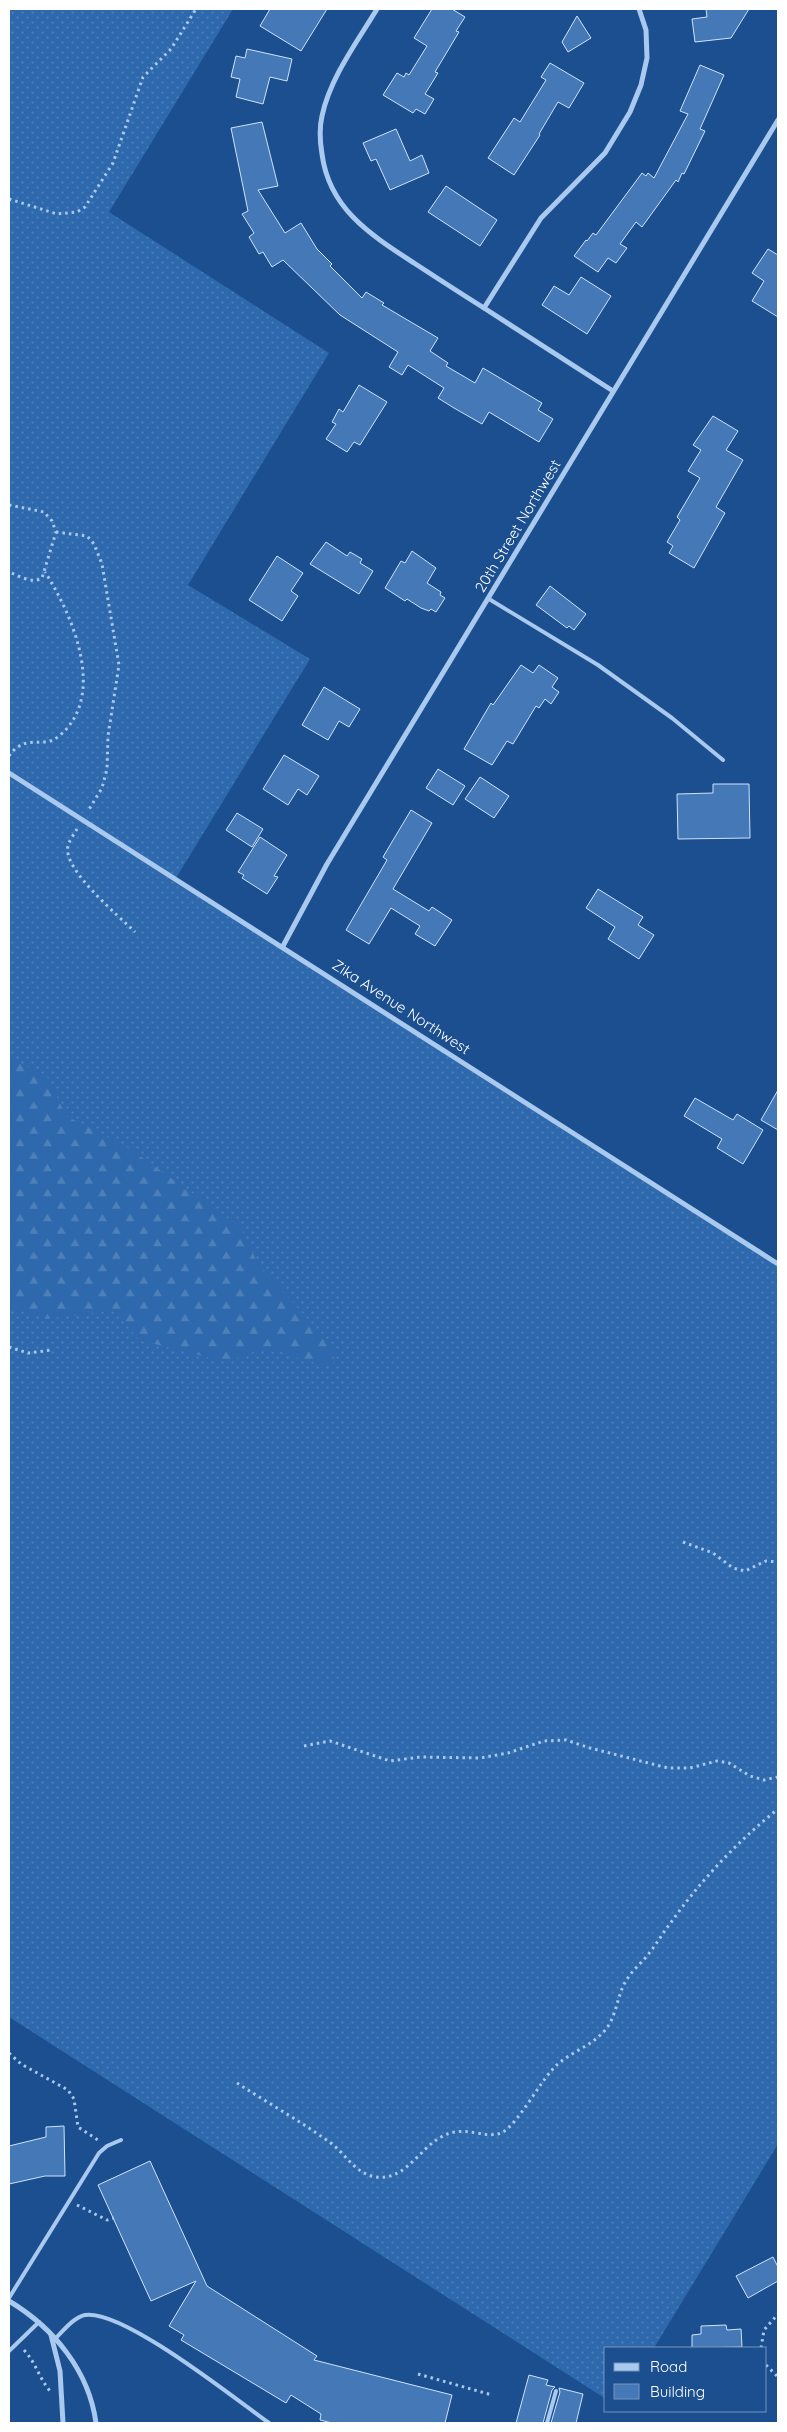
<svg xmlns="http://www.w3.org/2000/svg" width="787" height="2432" viewBox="0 0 787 2432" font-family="Quicksand,sans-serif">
<defs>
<pattern id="grass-dots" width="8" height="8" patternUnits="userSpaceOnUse" patternTransform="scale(1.25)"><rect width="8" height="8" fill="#2e69ad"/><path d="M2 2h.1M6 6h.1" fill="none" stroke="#4d80b9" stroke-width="1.8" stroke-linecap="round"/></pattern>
<pattern id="forest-firs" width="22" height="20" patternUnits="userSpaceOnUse" patternTransform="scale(1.25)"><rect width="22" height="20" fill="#2e69ad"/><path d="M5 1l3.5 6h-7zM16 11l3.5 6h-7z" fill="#4d80b9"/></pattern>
</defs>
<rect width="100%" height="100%" fill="#1b4f8f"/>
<polygon fill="url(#grass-dots)" points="9,9 233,9 109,212 329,353 188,585 310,659 176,878 778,1264 778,2144 654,2348 606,2348 606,2399 9,2017"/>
<polygon fill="url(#forest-firs)" points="9,1057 48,1078 66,1116 130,1149 240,1227 258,1264 334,1348 333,1367 263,1349 226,1362 139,1340 114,1310 46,1319 9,1307"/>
<g fill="#4478b7" stroke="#cfe3fa">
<polygon points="270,9 327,9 301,51 260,26"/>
<polygon points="432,9 452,9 465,17 456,31 459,32 435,72 438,73 425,94 434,99 425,114 416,109 413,113 383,95 397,73 404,77 406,73 409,75 427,46 414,38"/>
<polygon points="706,9 749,9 731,38 695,42 692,19 707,17"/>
<polygon points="577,16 591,38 568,52 562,42"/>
<polygon points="247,49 292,59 287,81 270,77 263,104 236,97 240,79 231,77 236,56 245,58"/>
<polygon points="550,63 584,83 569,108 558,102 539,134 540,135 514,175 488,158 514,118 520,122 546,80 541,77"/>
<polygon points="700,65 724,75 700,129 705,131 684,174 682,173 678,182 676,180 642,227 636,222 620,244 627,248 616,263 608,258 598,272 574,256 586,240 587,241 593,233 596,235 642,173 646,176 648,173 654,178 688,114 680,111"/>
<polygon points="262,122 278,186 258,190 285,233 301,223 317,249 332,264 330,266 362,298 366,292 384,303 382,305 438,338 430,351 448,363 446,366 475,383 483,368 542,403 538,410 553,419 539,442 489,412 482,424 454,408 438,398 444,388 408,365 402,375 389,367 398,352 340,315 283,260 272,267 263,252 259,254 249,237 254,233 242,214 248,211 231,128"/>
<polygon points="396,129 410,161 422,155 429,173 390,190 376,159 371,161 363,143"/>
<polygon points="446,186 497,220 480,246 428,212"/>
<polygon points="768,249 778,255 778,317 752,301 764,281 752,273"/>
<polygon points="581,277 611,296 587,334 542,305 554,286 569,295"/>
<polygon points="359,385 387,402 360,445 354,442 347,452 326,439 336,424 332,422 339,409 343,412"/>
<polygon points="713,416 738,431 726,450 743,460 716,507 725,513 694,568 669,553 673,546 667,542 680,520 677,517 700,478 688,471 701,450 693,445"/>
<polygon points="326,542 347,556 350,552 362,559 360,563 373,571 359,594 310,564"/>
<polygon points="412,551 436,568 427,583 441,592 440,595 445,598 436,612 431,609 429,611 421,608 407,599 405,601 385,588 401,561 405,563"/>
<polygon points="277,556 303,573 291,591 298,596 282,621 249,600"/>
<polygon points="550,586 586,614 574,630 569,626 567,628 536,605"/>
<polygon points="521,665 533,673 539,665 558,678 552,687 559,692 551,704 545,699 539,708 536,706 513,744 507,741 492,765 464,749 491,703 493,705"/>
<polygon points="324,687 360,709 349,727 339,721 328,740 302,725"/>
<polygon points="284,755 319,776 307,795 298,789 288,805 263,789"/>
<polygon points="438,769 465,786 453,805 426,788"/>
<polygon points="480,777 509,796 494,818 465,799"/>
<polygon points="713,784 749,784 750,838 678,839 677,794 713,793"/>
<polygon points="411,810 432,823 393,889 429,911 432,907 452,920 435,946 415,934 420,926 391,908 369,944 346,930 387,860 383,857"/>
<polygon points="237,813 263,829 252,847 226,830"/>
<polygon points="260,837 287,855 274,876 278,877 267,894 242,878 244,875 238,872"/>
<polygon points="598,889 643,917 638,925 654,935 639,959 608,939 615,927 586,908"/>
<polygon points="778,1090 778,1130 761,1120"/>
<polygon points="695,1098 733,1120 737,1114 763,1130 743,1164 717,1148 722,1139 684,1116"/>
<polygon points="64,2126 65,2176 45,2176 9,2184 9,2146 46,2137 46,2127"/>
<polygon points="150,2161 207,2286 317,2356 314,2360 452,2395 445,2423 332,2423 320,2420 321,2414 291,2395 286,2403 181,2340 184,2335 169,2326 196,2281 151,2301 98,2185"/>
<polygon points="773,2257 778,2267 778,2281 748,2298 736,2276"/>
<polygon points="726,2325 727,2330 741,2329 742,2347 692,2348 692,2335 701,2334 701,2326"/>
<polygon points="529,2375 548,2380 546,2385 555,2387 552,2390 543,2423 516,2423"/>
<polygon points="559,2388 583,2394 576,2423 551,2423 560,2392"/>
</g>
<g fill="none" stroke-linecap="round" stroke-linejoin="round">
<g stroke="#a9c9ee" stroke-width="3" stroke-dasharray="2.5 4" stroke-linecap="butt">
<polyline points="9,199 57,214 77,212 85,207 113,163 143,77 171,49 196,9"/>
<path d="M9,505L44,512L52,521L56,532L42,578C32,584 19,576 9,572"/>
<polyline points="56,532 87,536 94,544 102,564 119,665 108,736 107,769 102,788 88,811"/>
<path d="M9,756C26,732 43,750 59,736C108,696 72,614 45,572"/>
<path d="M77,829C74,834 69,841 68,846C62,869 119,916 135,932"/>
<polyline points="9,1347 28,1353 52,1350"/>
<polyline points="683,1542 713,1553 733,1568 745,1571 766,1561 778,1562"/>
<polyline points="304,1746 330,1741 390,1761 420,1757 480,1758 508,1753 544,1741 566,1740 590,1748 668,1768 690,1768 717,1761 729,1763 750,1776 764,1780 778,1777"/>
<polyline points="9,2053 21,2064 68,2090 74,2099 78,2127 98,2140"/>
<path d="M237,2083C268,2103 302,2122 332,2144C347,2156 356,2174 376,2177C405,2181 419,2149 441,2137C464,2123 486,2141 503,2132C518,2123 539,2084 552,2070C566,2053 592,2047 606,2029C617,2015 617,1995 626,1981C632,1970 643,1962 650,1952C658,1942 664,1931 672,1921C702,1879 738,1841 778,1809"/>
<polyline points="77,2205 107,2220 114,2218"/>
<polyline points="761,2348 764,2330 778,2314"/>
<path d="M24,2350C36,2363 39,2378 50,2391"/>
<polyline points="766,2365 778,2377"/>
<polyline points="418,2374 492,2395"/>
</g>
<g stroke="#a9c9ee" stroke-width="4">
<polyline points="489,599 598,665 672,718 723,760"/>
<polyline points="9,2298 99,2153 107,2146 121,2140"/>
<path d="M55,2339C63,2331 74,2317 85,2315C123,2309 235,2399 269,2423"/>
<polyline points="9,2351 39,2322"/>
<polyline points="547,2423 556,2391"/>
</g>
<g stroke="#a9c9ee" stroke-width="5">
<path d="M377,9C357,42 330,78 322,116C319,129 320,142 322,154C329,209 371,235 414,263C437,278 460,293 484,308L541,218L605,153L630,112L641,85L647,58L646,30L639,9"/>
<polyline points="484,308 613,391"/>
<polyline points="9,773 778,1264"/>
<polyline points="283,946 327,864 778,120"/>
<path d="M9,2301C54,2328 89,2371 96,2423"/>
<polyline points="51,2335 60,2371 63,2423"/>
</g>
</g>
<g text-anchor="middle" stroke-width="4" stroke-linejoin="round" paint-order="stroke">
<g font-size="15" fill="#fff" stroke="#1b4f8f">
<text transform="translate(518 526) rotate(-59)" y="5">20th Street Northwest</text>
<text transform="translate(401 1007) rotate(33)" y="5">Zika Avenue Northwest</text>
</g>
</g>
<rect width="787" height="2432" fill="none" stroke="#ffffff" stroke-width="20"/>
<rect x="604" y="2347" width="162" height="65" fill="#1b4f8f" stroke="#7695bc"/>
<rect x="614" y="2363" width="25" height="8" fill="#a9c9ee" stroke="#7695bc"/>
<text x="650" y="2372" font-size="15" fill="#ffffff">Road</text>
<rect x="614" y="2384" width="25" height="15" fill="#4478b7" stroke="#7695bc"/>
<text x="650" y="2397" font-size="15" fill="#ffffff">Building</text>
</svg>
